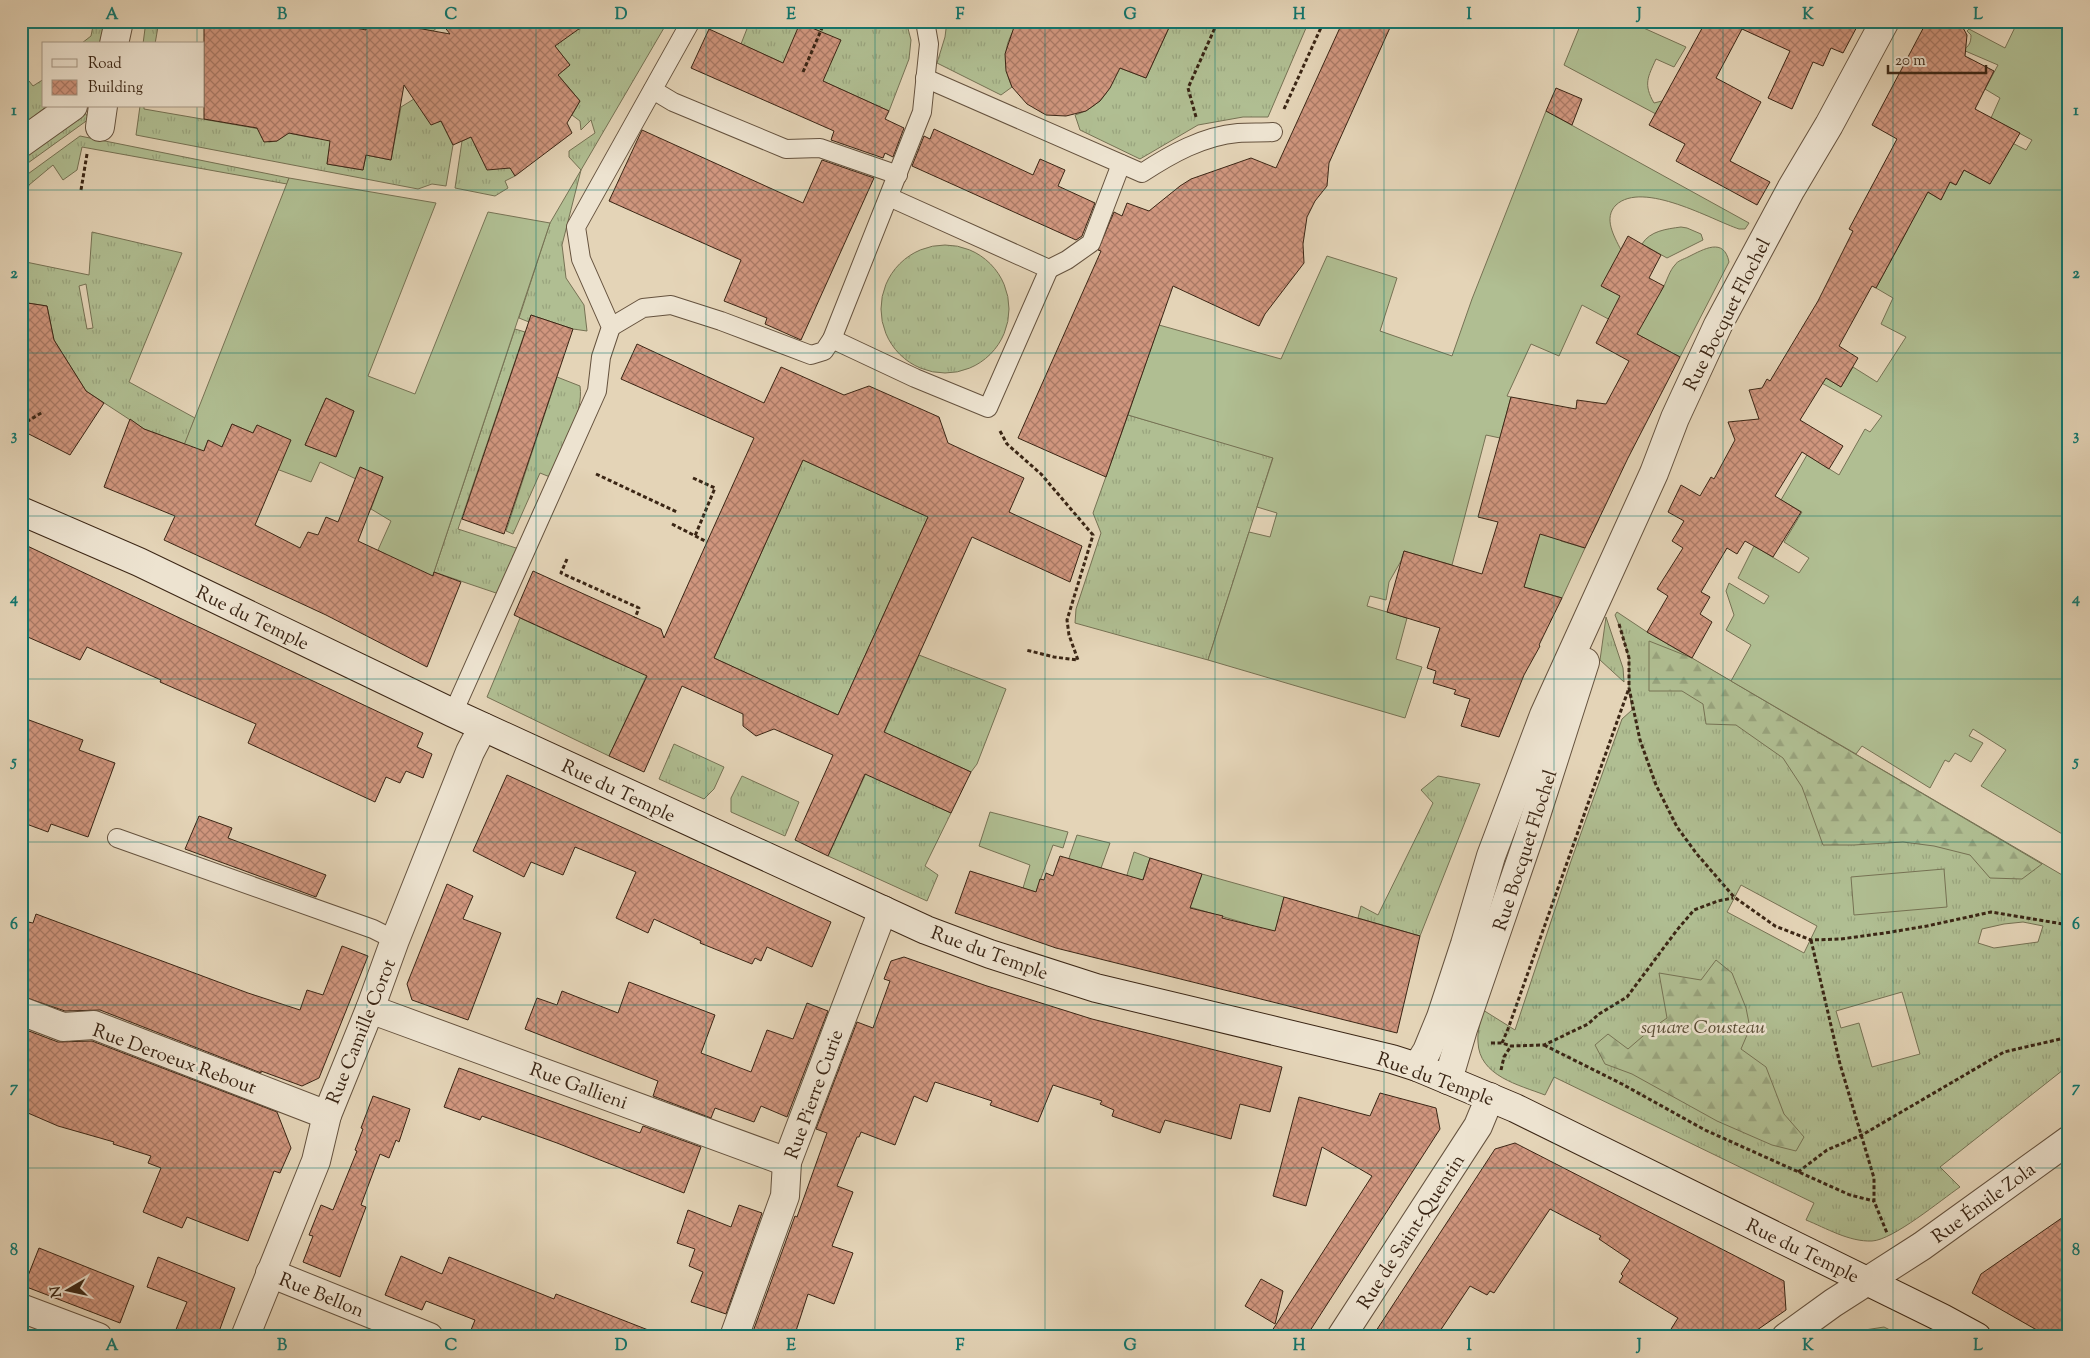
<svg xmlns="http://www.w3.org/2000/svg" width="2090" height="1358" viewBox="0 0 2090 1358" font-family="'Sorts Mill Goudy',serif">
<defs>
<pattern id="grass-tufts" width="24" height="20" patternUnits="userSpaceOnUse" patternTransform="scale(1.25)"><rect width="24" height="20" fill="#b0be92"/><path d="M3 7l-1-3M5 7V3M7 7l1-3M15 17l-1-3M17 17v-4M19 17l1-3" fill="none" stroke="#98a37d"/></pattern>
<pattern id="forest-firs" width="22" height="20" patternUnits="userSpaceOnUse" patternTransform="scale(1.25)"><rect width="22" height="20" fill="#b0be92"/><path d="M5 1l3.5 6h-7zM16 11l3.5 6h-7z" fill="#98a37d"/></pattern>
<pattern id="building-cross-hatch" width="8" height="8" patternUnits="userSpaceOnUse" patternTransform="scale(1.25)"><rect width="8" height="8" fill="#d0967e"/><path d="M0 0l8 8M0 8l8-8" fill="none" stroke="#aa7a66"/></pattern>
</defs>
<rect width="100%" height="100%" fill="#e4d4b7"/>
<filter id="stains"><feTurbulence type="fractalNoise" baseFrequency=".004" numOctaves="4"/><feColorMatrix values="0 0 0 0 .2 0 0 0 0 .09 0 0 0 0 .02 0 0 0 .5 -.17"/></filter>
<radialGradient id="worn" r=".72"><stop offset=".6" stop-color="#630" stop-opacity="0"/><stop offset="1" stop-color="#630" stop-opacity=".3"/></radialGradient>
<g fill="url(#grass-tufts)" stroke="#767254" fill-rule="evenodd">
<polygon points="94,21 109,21 105,44 82,43 91,36"/>
<polygon points="146,21 159,21 155,44 143,44"/>
<polygon points="322,21 367,21 365,37"/>
<polygon points="378,21 440,21 442,24 429,34"/>
<polygon points="572,21 579,30 590,21 668,21 581,170 562,245 566,278 584,305 587,331 573,329 531,315 529,322 519,318 550,223 581,170 569,157 569,151 595,133 591,120 581,130 580,121 572,115 580,101 558,75 570,65 553,44"/>
<polygon points="750,21 906,21 911,40 909,59 889,111 741,44"/>
<path d="M947,21H1014L1019,23C1003,42 1002,65 1012,87L1001,95L937,63L945,37Z"/>
<path d="M1172,21H1309L1268,117H1243L1198,125L1140,159L1080,130L1075,115C1098,108 1113,90 1117,67L1146,78Z"/>
<polygon points="44,79 44,106 47,106 29,120 21,109 21,86 29,81 33,86"/>
<polygon points="321,93 338,97 327,164 363,170 366,155 391,160 401,107 414,99 431,124 441,121 453,145 446,186 432,184 418,189 136,135 140,106 144,106 144,109 260,129 262,138 269,142 277,141 283,132 313,138"/>
<polygon points="84,111 89,119 21,168 21,157"/>
<polygon points="80,136 289,178 287,184 82,147 77,170 63,180 53,165 29,185 21,214 21,179"/>
<polygon points="471,137 487,169 511,168 515,176 505,181 508,188 495,196 455,188 462,141"/>
<path d="M92,232L182,253L129,382L195,418L185,444L144,429L86,391L54,340L47,306L21,302V261L89,275ZM86,284L93,328L87,329L79,286Z"/>
<circle cx="945" cy="309" r="64"/>
<polygon points="515,329 525,332 458,529 519,549 499,594 434,572"/>
<path d="M557,377L580,386C584,414 562,451 550,477L540,473L513,534L506,531Z"/>
<polygon points="1128,415 1273,457 1208,660 1075,623 1076,609 1101,533 1093,513"/>
<polygon points="803,460 928,517 838,715 714,658"/>
<path d="M1617,612L1647,632L2069,879V1076L2063,1070L1940,1167L1960,1187C1941,1200 1893,1240 1872,1241C1849,1242 1826,1228 1806,1220L1814,1203L1554,1077L1545,1095C1519,1085 1479,1076 1478,1042C1477,1031 1481,1020 1483,1010L1515,1030L1571,861L1622,719L1632,710L1629,688V658L1621,630L1615,615ZM1741,885L1817,926L1804,953L1727,912ZM2023,922L2043,926L2038,942L1994,948L1978,943L1982,929L2004,924ZM1902,992L1920,1054L1872,1067L1859,1023L1841,1028L1836,1011Z"/>
<polygon points="1606,617 1623,668 1624,682 1600,660"/>
<polygon points="520,618 627,667 653,662 609,756 487,697"/>
<polygon points="919,655 1006,689 977,764 971,772 895,737 880,742"/>
<polygon points="674,744 724,767 714,789 704,799 659,779"/>
<polygon points="867,771 876,779 951,813 925,866 938,875 927,901 828,856"/>
<polygon points="742,776 799,802 785,836 731,812 731,798"/>
<polygon points="1438,776 1480,784 1420,936 1358,918 1361,906 1378,915 1433,803 1421,790"/>
<polygon points="1884,1327 1904,1337 1844,1337 1852,1332"/>
</g>
<g fill="url(#forest-firs)" stroke="#767254">
<polygon points="1649,641 1692,658 2042,864 2022,879 1990,878 1970,855 1934,846 1903,842 1854,845 1823,845 1802,787 1783,758 1736,725 1706,724 1703,704 1682,691 1649,691"/>
<polygon points="1716,960 1732,973 1746,1008 1750,1028 1741,1049 1766,1067 1784,1114 1804,1137 1796,1151 1772,1145 1717,1121 1632,1074 1605,1064 1595,1045 1608,1034 1628,1049 1650,1030 1667,1018 1659,973 1701,980"/>
</g>
<g fill="#b0be92" stroke="#767254" fill-rule="evenodd">
<path d="M1582,21H1628L1686,47L1674,67L1656,59C1648,77 1643,84 1654,103L1662,101L1684,129L1564,65Z"/>
<path d="M2018,21H2065L2069,23V838L1981,786L2006,750L1973,729L1969,736L1983,743L1971,762L1955,753L1949,762L1945,760L1930,788L1862,746L1856,754L1731,681L1751,645L1726,630L1734,615L1726,591L1729,583L1764,604L1769,596L1738,578L1754,546L1799,573L1809,558L1784,542L1802,512L1781,500L1807,455L1839,475L1865,429L1870,432L1882,416L1818,381L1821,375L1841,387L1853,367L1877,382L1906,337L1881,324L1893,298L1876,288L1907,231L1925,191L1941,199L1950,182L1956,185L1964,170L1990,184L1979,126L2026,150L2032,140L1991,118L2000,98L1985,89L1998,65L1963,50C1969,46 1971,43 1971,35L1967,31L1969,29L2005,48Z"/>
<path d="M1546,111L1749,223L1745,229H1739C1712,220 1643,180 1616,205C1603,218 1614,236 1621,250L1602,286H1664C1667,280 1670,270 1675,265C1677,261 1684,259 1688,257C1704,249 1724,237 1729,262L1680,357L1582,305L1559,356L1531,344L1507,396L1511,397L1500,438L1486,435L1452,565L1404,551L1401,561L1389,582L1386,600L1370,596L1367,606L1407,618L1396,659L1422,667L1405,718L1208,660L1249,532L1270,537L1277,513L1257,507L1273,458L1128,415L1159,325L1281,359L1327,256L1397,278L1380,331L1452,356L1472,299Z"/>
<path d="M289,178L436,203L368,376L415,394L488,212L550,223L431,581L378,550L391,521L371,509L383,477L363,469L356,479L320,462L311,482L274,468L288,439L257,425L253,433L232,424L222,447L208,441L195,471L177,463ZM326,398L354,411L345,435L333,431L324,452L305,445Z"/>
<path d="M1681,227L1687,228L1701,234L1703,240L1667,258L1642,244C1650,231 1666,229 1681,227Z"/>
<polygon points="1548,504 1599,519 1592,533 1566,524 1561,541 1585,548 1562,598 1524,587"/>
<polygon points="990,812 1068,832 1063,848 1053,845 1036,892 1023,888 1030,865 979,846"/>
<polygon points="1077,835 1110,843 1101,868 1060,884"/>
<polygon points="1134,852 1150,858 1134,906 1119,901"/>
<polygon points="1944,869 1947,907 1854,915 1851,877"/>
<polygon points="1202,874 1284,897 1269,957 1248,924 1190,907"/>
</g>
<g fill="url(#building-cross-hatch)" stroke="#3b2615" fill-rule="evenodd">
<polygon points="204,21 322,21 366,30 367,21 378,21 450,34 440,21 590,21 555,46 570,65 558,75 580,101 567,123 572,133 515,176 510,168 487,170 471,137 453,145 441,121 431,125 404,85 391,160 366,155 363,170 327,164 330,141 289,133 277,141 264,142 257,128 204,119"/>
<polygon points="1016,21 1172,21 1146,78 1120,68 1110,88 1100,101 1086,111 1066,116 1046,115 1027,104 1012,87 1006,71 1005,54"/>
<polygon points="1343,21 1393,21 1329,163 1327,186 1315,201 1307,217 1303,244 1304,263 1265,314 1259,326 1173,286 1106,477 1018,438 1101,251 1098,250 1114,212 1122,216 1127,203 1149,211 1180,186 1191,179 1251,158 1276,168"/>
<polygon points="1706,21 1860,21 1843,53 1831,48 1823,66 1813,62 1792,109 1768,98 1790,51 1742,29 1716,78 1761,102 1730,161 1770,182 1757,205 1676,161 1685,144 1649,125"/>
<polygon points="1927,21 1953,21 1962,26 1967,35 1965,56 1994,71 1975,109 2020,133 1990,184 1964,170 1956,185 1950,182 1941,200 1928,192 1876,288 1872,286 1839,346 1858,358 1841,387 1826,378 1800,420 1843,446 1829,469 1802,452 1775,496 1801,512 1773,557 1745,541 1737,554 1727,548 1701,592 1710,597 1700,614 1712,622 1692,658 1647,632 1668,596 1657,589 1683,548 1672,541 1684,521 1668,512 1681,485 1700,496 1711,477 1714,479 1735,440 1728,422 1759,419 1749,390 1762,388 1767,379 1770,381 1818,301 1853,231 1849,229 1897,139 1872,125"/>
<polygon points="800,23 841,40 823,81 889,111 885,119 904,128 893,157 885,153 883,158 831,140 834,131 691,68 709,29 783,63"/>
<polygon points="1556,88 1582,99 1572,125 1546,111"/>
<polygon points="934,129 1033,175 1040,159 1065,170 1058,186 1095,203 1082,236 1076,240 912,166 924,136 930,139"/>
<polygon points="642,130 803,203 822,160 874,178 801,340 765,324 767,318 724,301 741,260 609,201"/>
<polygon points="1628,236 1661,255 1649,278 1664,286 1637,334 1680,357 1628,458 1585,548 1540,534 1524,587 1562,598 1539,645 1540,646 1524,675 1499,737 1461,726 1470,699 1454,694 1456,690 1433,683 1436,671 1427,668 1440,628 1387,612 1404,551 1482,574 1498,522 1478,517 1511,397 1576,409 1577,400 1606,404 1629,361 1596,343 1620,296 1601,286"/>
<polygon points="21,302 47,306 54,340 86,391 104,403 70,455 21,430"/>
<polygon points="531,315 573,329 504,534 462,519"/>
<path d="M637,344L764,403L781,367L844,395L869,386L939,417L948,443L1024,478L1009,512L1082,546L1070,582L972,537L884,732L971,772L951,813L865,774L828,856L795,840L833,755L774,729L756,736L743,726V714L682,686L644,772L609,756L647,676L514,615L533,571L661,629L664,638L707,542L754,438L621,379ZM803,460L928,517L838,715L714,658Z"/>
<polygon points="326,398 354,411 336,457 305,445"/>
<polygon points="130,419 144,429 204,451 208,440 222,447 232,424 253,433 257,425 291,440 255,525 300,548 308,532 318,535 326,517 338,522 360,467 383,477 358,541 433,576 434,572 461,582 427,667 326,615 164,540 175,516 104,487"/>
<polygon points="21,543 423,733 417,747 432,754 423,778 406,771 400,783 386,777 375,802 248,743 256,724 160,682 161,680 87,647 80,660 21,634"/>
<polygon points="21,717 83,740 79,750 115,763 88,837 51,824 48,832 21,822"/>
<polygon points="507,775 831,922 812,967 767,947 761,961 755,958 752,964 700,943 701,941 654,919 648,933 616,918 636,872 575,847 563,875 531,862 524,877 473,851"/>
<polygon points="199,816 232,828 228,838 326,875 316,897 185,849"/>
<polygon points="1060,856 1143,880 1150,858 1202,874 1190,908 1223,916 1222,918 1275,931 1284,897 1420,936 1397,1033 1056,948 955,913 970,871 1036,892 1040,879 1044,880 1046,873 1053,876"/>
<polygon points="447,884 473,896 463,919 501,933 468,1020 412,1000 407,984"/>
<polygon points="36,914 248,993 300,1010 307,990 323,995 342,946 368,956 319,1078 302,1086 261,1071 261,1073 100,1010 65,1011 21,996 21,942 28,922 33,923"/>
<polygon points="904,957 987,986 1092,1019 1282,1067 1270,1112 1240,1104 1231,1139 1165,1120 1160,1133 1112,1116 1114,1110 1100,1104 1102,1101 1053,1085 1038,1122 990,1105 992,1101 935,1082 927,1102 914,1096 895,1145 861,1132 859,1137 857,1137 837,1186 853,1192 832,1246 853,1253 834,1304 808,1294 794,1337 751,1337 795,1216 797,1217 827,1133 816,1129 857,1022 873,1028 890,981 884,979 891,961"/>
<polygon points="629,982 715,1015 701,1053 751,1072 767,1030 793,1039 807,1003 828,1011 787,1117 761,1106 754,1122 715,1108 711,1118 653,1096 658,1081 525,1029 537,998 557,1005 562,991 618,1013"/>
<polygon points="21,1028 58,1042 92,1041 277,1112 291,1148 280,1173 274,1171 248,1241 187,1217 182,1228 143,1212 161,1168 148,1163 151,1156 113,1144 114,1142 58,1126 21,1110"/>
<polygon points="459,1068 640,1133 643,1126 701,1147 684,1193 557,1143 482,1116 480,1120 444,1107"/>
<polygon points="1380,1093 1436,1108 1440,1129 1306,1337 1268,1337 1372,1176 1322,1147 1306,1206 1273,1196 1299,1097 1370,1116"/>
<polygon points="373,1096 410,1109 399,1142 396,1140 389,1158 380,1154 361,1205 366,1207 340,1277 303,1262 313,1236 309,1235 321,1205 333,1210 357,1151 355,1150 363,1129 361,1128"/>
<polygon points="1515,1143 1784,1281 1786,1310 1747,1337 1666,1337 1678,1318 1619,1282 1623,1276 1621,1274 1630,1260 1599,1239 1601,1236 1550,1209 1494,1293 1490,1291 1487,1295 1470,1286 1436,1337 1372,1337 1495,1149"/>
<polygon points="739,1205 762,1213 726,1314 691,1302 703,1272 689,1266 695,1249 677,1243 688,1210 731,1227"/>
<polygon points="2069,1213 2069,1337 2049,1337 1972,1293 1981,1274"/>
<polygon points="39,1248 134,1286 120,1323 24,1286"/>
<polygon points="401,1256 442,1274 449,1257 554,1299 556,1294 661,1335 661,1337 489,1337 471,1330 475,1320 426,1301 422,1310 385,1295"/>
<polygon points="158,1257 235,1288 217,1337 173,1337 187,1302 147,1287"/>
<polygon points="1261,1279 1283,1291 1275,1324 1245,1306"/>
</g>
<g fill="none" stroke-linecap="round" stroke-linejoin="round">
<g stroke="#65523e" stroke-width="20">
<g id="lane">
<path d="M925,78L1142,173C1171,154 1203,136 1238,133C1250,132 1262,133 1273,132"/>
<polyline points="653,90 673,102 786,149 820,148 898,175"/>
<polyline points="1049,269 1067,260 1091,243 1121,164"/>
<polyline points="611,327 643,308 671,305 721,321 811,355 824,351 832,339 922,112 929,44 925,21"/>
<polyline points="832,339 915,378 988,408 1049,269 889,197"/>
<polyline points="453,713 597,391 601,357 611,327 581,259 576,227 691,21"/>
<polyline points="117,838 373,929 395,940"/>
</g>
</g>
<g stroke="#65523e" stroke-width="30">
<g id="street">
<polyline points="114,44 119,21"/>
<polyline points="100,127 103,106"/>
<polyline points="21,143 73,106"/>
<polyline points="370,1009 787,1162"/>
<polyline points="21,1011 63,1027 94,1025 327,1115"/>
<polyline points="1417,1067 1427,1051 1441,1017 1465,944 1491,856 1544,715 1654,473 1675,418 1718,325 1791,189 1829,125 1885,21"/>
<polyline points="1448,1080 1463,1029 1529,837 1585,662"/>
<polyline points="270,1273 429,1337"/>
<polyline points="21,1308 98,1337"/>
<polyline points="245,1337 316,1161 327,1115 370,1009 395,940 470,752 483,727"/>
<polyline points="734,1337 785,1196 787,1162 883,910"/>
<polyline points="1341,1337 1478,1126 1490,1097"/>
<polyline points="1786,1337 1833,1303 1922,1246 2069,1140"/>
</g>
</g>
<g stroke="#3b2615" stroke-width="30">
<polyline id="secondary" points="21,511 139,562 453,713 926,930 990,954 1096,988 1392,1059 1417,1067 1515,1108 1942,1318 1977,1337"/>
</g>
<g stroke="#3b2615" stroke-width="3" stroke-dasharray="4 2.5" stroke-linecap="butt">
<polyline points="213,29 215,21"/>
<polyline points="803,72 825,21"/>
<polyline points="1284,109 1324,21"/>
<polyline points="1196,117 1188,88 1218,21"/>
<polyline points="81,190 87,154"/>
<polyline points="21,425 43,412"/>
<polyline points="1000,431 1007,444 1041,474 1093,535 1067,620 1069,635 1078,660 1054,657 1026,650"/>
<polyline points="596,474 677,512"/>
<polyline points="693,478 715,488 695,536"/>
<polyline points="672,524 707,542"/>
<polyline points="567,559 561,573 639,608 635,618"/>
<polyline points="1619,624 1629,658 1629,688 1640,740 1656,785 1677,827 1696,853 1734,897 1775,926 1811,940 1841,939 1885,933 1927,926 1991,912 2069,925"/>
<polyline points="1811,940 1840,1064 1874,1178 1874,1201 1887,1233"/>
<polyline points="1491,1043 1502,1043 1511,1046 1544,1045 1588,1024 1599,1014 1627,997 1677,930 1694,910 1718,901 1733,898"/>
<polyline points="1502,1043 1508,1029 1629,688"/>
<polyline points="1544,1045 1622,1084 1705,1130 1850,1195 1874,1201"/>
<polyline points="1501,1070 1504,1057 1511,1046"/>
<polyline points="1798,1172 1827,1150 1862,1135 2004,1052 2069,1037"/>
</g>
<use href="#lane" stroke="#ede3d0" stroke-width="18"/>
<use href="#street" stroke="#ede3d0" stroke-width="28"/>
<use href="#secondary" stroke="#ede3d0" stroke-width="28"/>
</g>
<path fill="none" stroke="#0f766e" stroke-width="1" stroke-opacity="0.55" d="M197,21V44M367,21V1337M536,21V1337M706,21V1337M875,21V1337M1045,21V1337M1215,21V1337M1384,21V1337M1554,21V1337M1723,21V1337M1893,21V1337M197,106V1337M21,190H2069M21,353H2069M21,516H2069M21,679H2069M21,842H2069M21,1005H2069M21,1168H2069"/>
<g text-anchor="middle" stroke-width="5" stroke-linejoin="round" paint-order="stroke">
<g font-size="19" fill="#3b2615" stroke="#ede3d0">
<text transform="translate(1726 314) rotate(-63)" y="7">Rue Bocquet Flochel</text>
<text transform="translate(253 617) rotate(26)" y="7">Rue du Temple</text>
<text transform="translate(619 790) rotate(25)" y="7">Rue du Temple</text>
<text transform="translate(1524 850) rotate(-72)" y="7">Rue Bocquet Flochel</text>
<text transform="translate(990 952) rotate(20)" y="7">Rue du Temple</text>
<text transform="translate(360 1031) rotate(-68)" y="7">Rue Camille Corot</text>
<text transform="translate(175 1058) rotate(20)" y="7">Rue Deroeux Rebout</text>
<text transform="translate(1436 1078) rotate(20)" y="7">Rue du Temple</text>
<text transform="translate(579 1085) rotate(20)" y="7">Rue Gallieni</text>
<text transform="translate(813 1094) rotate(-70)" y="7">Rue Pierre Curie</text>
<text transform="translate(1983 1202) rotate(-36)" y="7">Rue Émile Zola</text>
<text transform="translate(1410 1231) rotate(-57)" y="7">Rue de Saint-Quentin</text>
<text transform="translate(1803 1250) rotate(26)" y="7">Rue du Temple</text>
<text transform="translate(322 1294) rotate(22)" y="7">Rue Bellon</text>
</g>
<g font-size="19" font-style="italic" fill="#584c34" stroke="#ede3d0">
<text x="1703" y="1033">square Cousteau</text>
</g>
</g>
<rect width="2090" height="1358" fill="none" stroke="#e4d4b7" stroke-width="55"/>
<rect x="42" y="42" width="162" height="65" fill="#ede3d0" stroke="#a69785"/>
<rect x="52" y="59" width="25" height="8" fill="#ede3d0" stroke="#a69785"/>
<text x="88" y="68" font-size="15" fill="#3b2615">Road</text>
<rect x="52" y="80" width="25" height="15" fill="url(#building-cross-hatch)" stroke="#a69785"/>
<text x="88" y="92" font-size="15" fill="#3b2615">Building</text>
<g transform="translate(68 1290) rotate(261)" stroke="#ede3d0" stroke-width="4" paint-order="stroke">
<path d="M0-4L9 19L0 12L-9 19Z" fill="#3b2615"/>
<text y="-8" font-size="14" font-weight="bold" text-anchor="middle" fill="#3b2615">N</text>
</g>
<path d="M1888 65v8h98v-8" fill="none" stroke="#3b2615" stroke-width="2.5"/>
<text x="1895" y="65" font-size="15" fill="#3b2615" stroke="#ede3d0" stroke-width="4" paint-order="stroke">20 m</text>
<rect x="28" y="28" width="2034" height="1302" fill="none" stroke="#0f766e" stroke-width="2"/>
<g font-size="16" text-anchor="middle" font-weight="bold" fill="#0f766e">
<text x="112" y="19">A</text>
<text x="282" y="19">B</text>
<text x="451" y="19">C</text>
<text x="621" y="19">D</text>
<text x="791" y="19">E</text>
<text x="960" y="19">F</text>
<text x="1130" y="19">G</text>
<text x="1299" y="19">H</text>
<text x="1469" y="19">I</text>
<text x="1639" y="19">J</text>
<text x="1808" y="19">K</text>
<text x="1978" y="19">L</text>
<text x="14" y="115">1</text>
<text x="2076" y="115">1</text>
<text x="14" y="278">2</text>
<text x="2076" y="278">2</text>
<text x="14" y="440">3</text>
<text x="2076" y="440">3</text>
<text x="14" y="603">4</text>
<text x="2076" y="603">4</text>
<text x="14" y="766">5</text>
<text x="2076" y="766">5</text>
<text x="14" y="929">6</text>
<text x="2076" y="929">6</text>
<text x="14" y="1092">7</text>
<text x="2076" y="1092">7</text>
<text x="14" y="1255">8</text>
<text x="2076" y="1255">8</text>
<text x="112" y="1350">A</text>
<text x="282" y="1350">B</text>
<text x="451" y="1350">C</text>
<text x="621" y="1350">D</text>
<text x="791" y="1350">E</text>
<text x="960" y="1350">F</text>
<text x="1130" y="1350">G</text>
<text x="1299" y="1350">H</text>
<text x="1469" y="1350">I</text>
<text x="1639" y="1350">J</text>
<text x="1808" y="1350">K</text>
<text x="1978" y="1350">L</text>
</g>
<rect width="100%" height="100%" filter="url(#stains)"/>
<rect width="100%" height="100%" fill="url(#worn)"/>
</svg>
